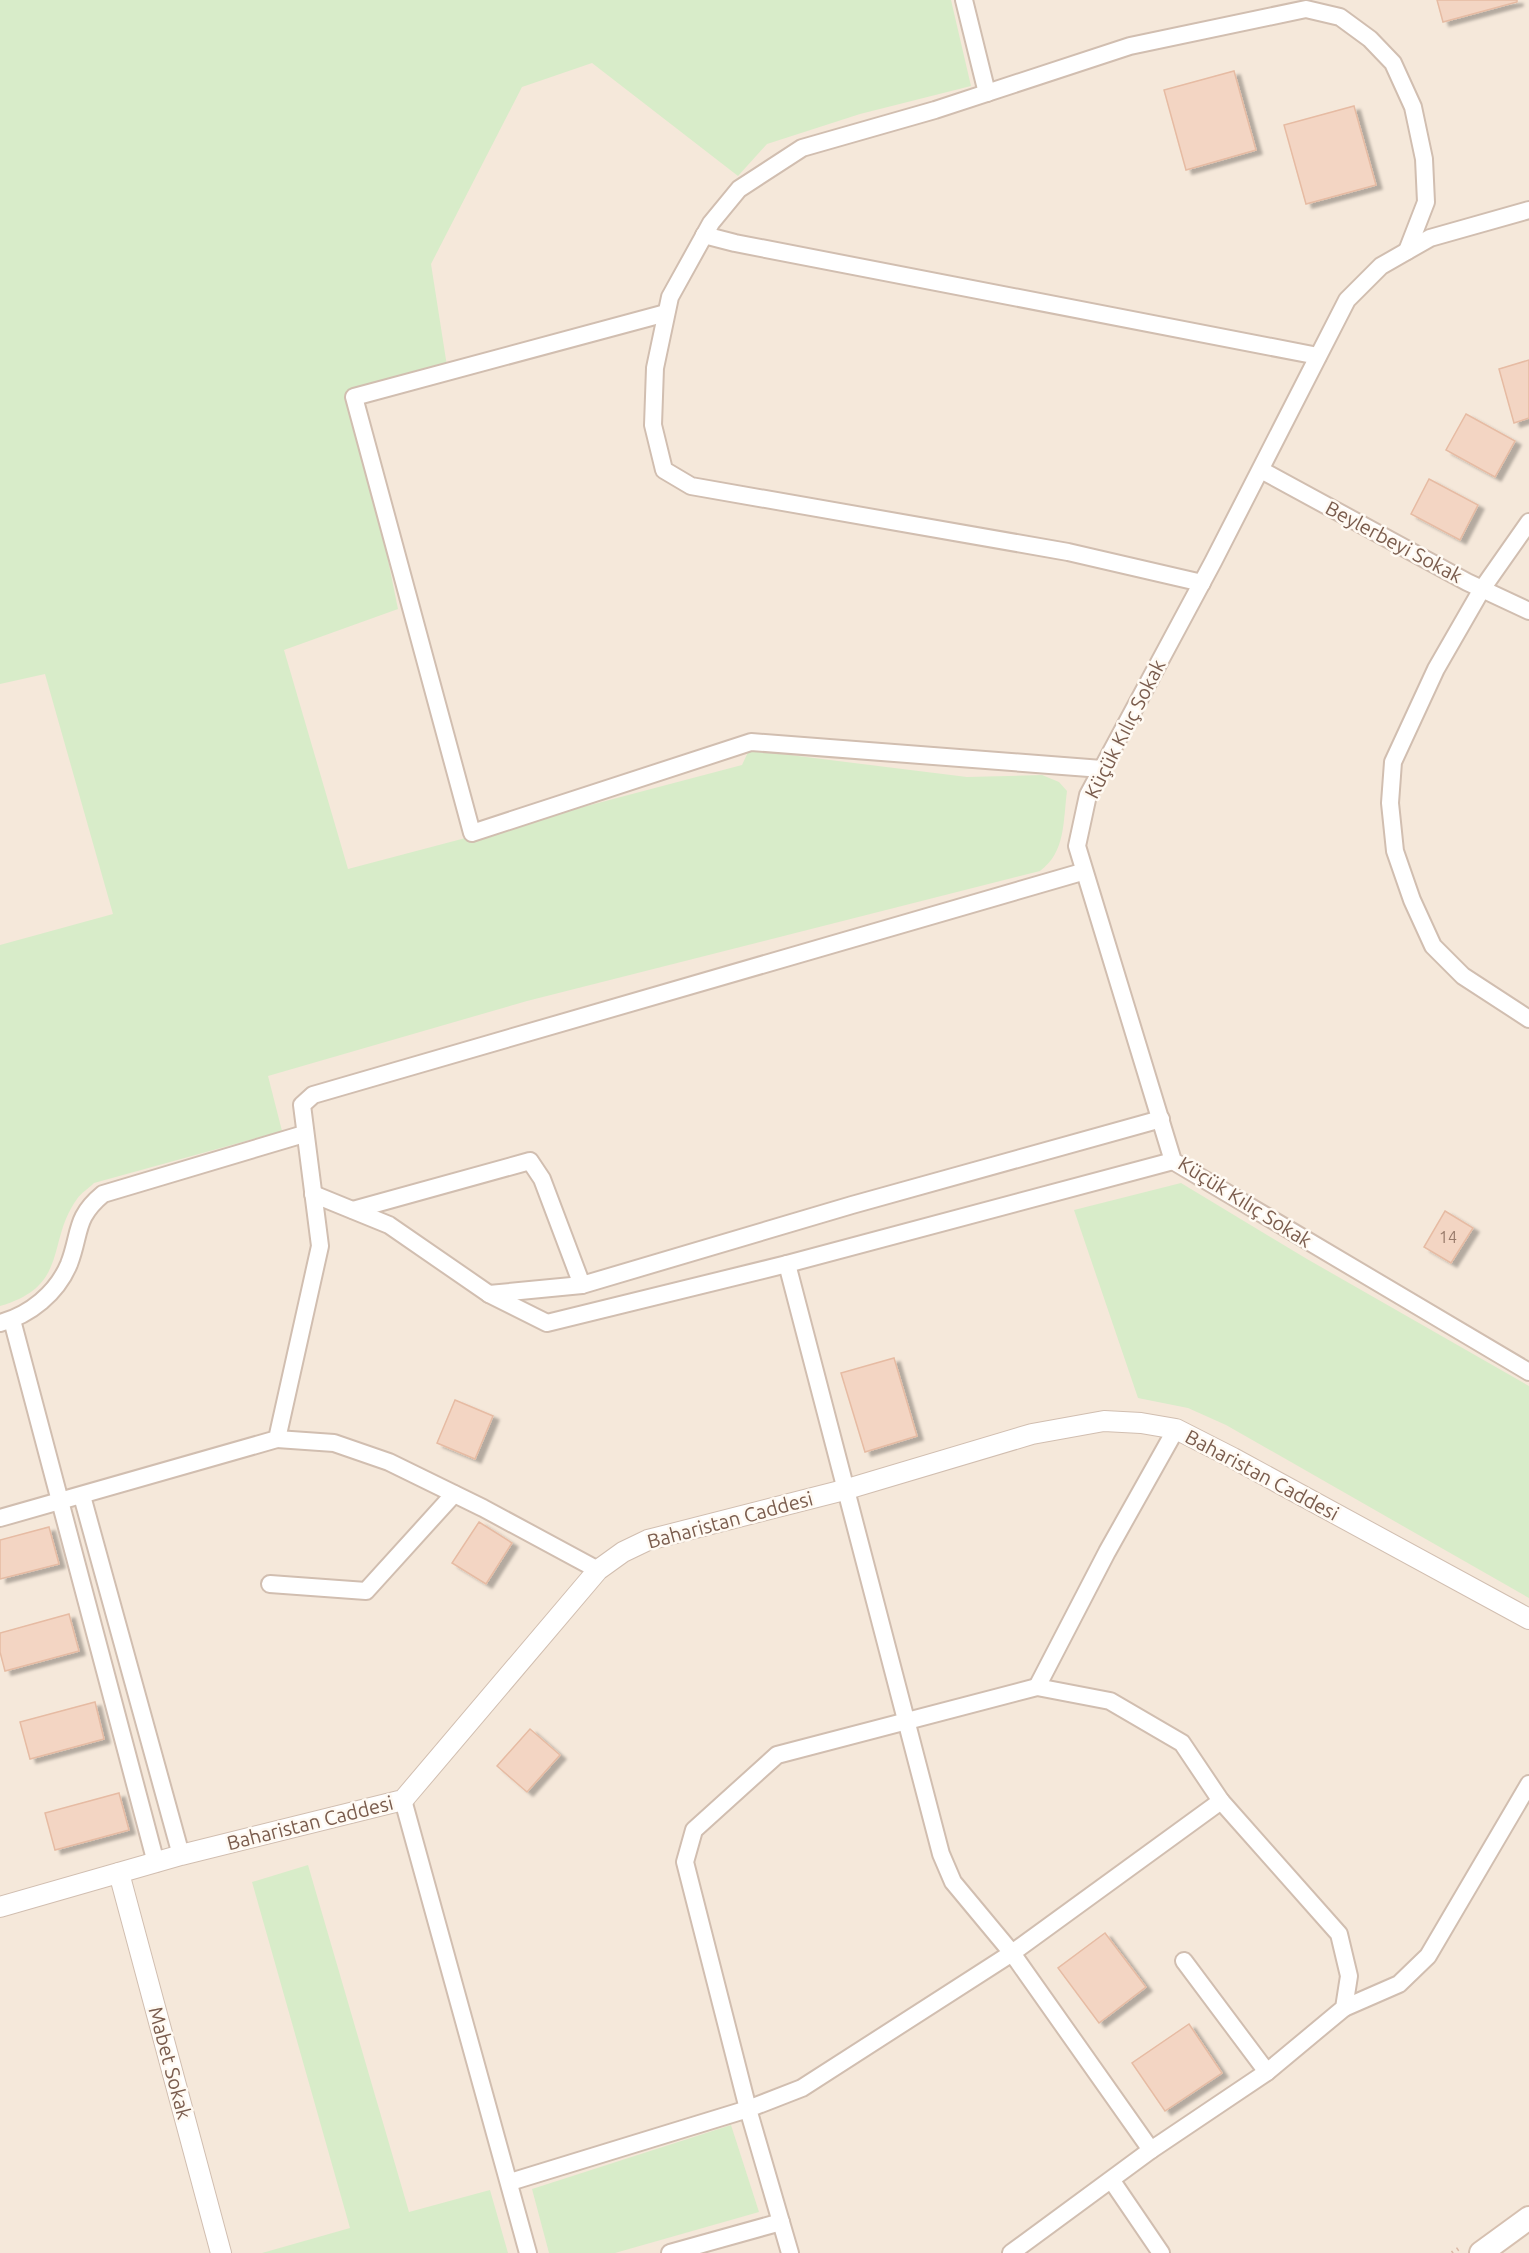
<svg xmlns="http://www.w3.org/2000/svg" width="1529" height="2253" viewBox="0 0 1529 2253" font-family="Ubuntu,sans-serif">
<defs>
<filter id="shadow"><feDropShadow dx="6" dy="4" stdDeviation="1.5" flood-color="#0004"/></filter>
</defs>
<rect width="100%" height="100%" fill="#fdf6ec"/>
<rect fill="#f5e8da" x="0" y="0" width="1529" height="2253"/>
<g fill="#d8ecc9">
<path d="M0,0H951L971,86L860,114L767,144L738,176L592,63L522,87L431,264L449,379L356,402L398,609L284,650L348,869L742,765L749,750L967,777L1042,775L1059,782L1067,791C1063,821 1066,852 1040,871L527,1001L268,1076L282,1131L94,1183C89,1188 81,1193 77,1199C46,1242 70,1286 0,1306V945L113,914L45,674L0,684Z"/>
<polygon points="1181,1183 1307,1259 1529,1386 1529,1598 1226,1425 1188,1408 1138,1398 1074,1210"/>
<polygon points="308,1865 409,2212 490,2190 508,2253 262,2253 350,2228 252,1882"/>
<polygon points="731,2125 759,2212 615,2253 549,2253 532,2189"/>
</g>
<g fill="#f3d5c3" stroke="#e6bba3" stroke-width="1.5" filter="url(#shadow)">
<polygon points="1437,0 1517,0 1517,2 1443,22"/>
<polygon points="1234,71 1256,150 1186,170 1164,90"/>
<polygon points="1354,106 1376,185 1306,204 1284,125"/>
<polygon points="1529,360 1529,418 1514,423 1499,369"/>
<polygon points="1466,414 1515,441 1495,477 1446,450"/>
<polygon points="1429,479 1478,505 1460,540 1411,514"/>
<polygon points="1445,1211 1473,1228 1451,1263 1424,1247"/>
<polygon points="894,1358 917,1436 865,1452 841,1373"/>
<polygon points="455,1400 493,1416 475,1459 437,1443"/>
<polygon points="479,1522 512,1543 486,1584 452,1563"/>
<polygon points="49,1527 59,1564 0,1579 0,1540"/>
<polygon points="69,1614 79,1651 5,1671 0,1652 0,1633"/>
<polygon points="95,1702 104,1739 30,1759 20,1722"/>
<polygon points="530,1729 560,1755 527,1792 497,1766"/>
<polygon points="119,1793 129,1830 55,1850 45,1813"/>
<polygon points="1105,1933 1146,1987 1099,2023 1058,1968"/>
<polygon points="1189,2024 1222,2073 1165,2111 1132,2063"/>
</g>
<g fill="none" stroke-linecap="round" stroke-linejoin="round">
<g stroke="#d1beb0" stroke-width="20">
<g id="minor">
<polyline points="964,0 987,93"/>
<polyline points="1529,210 1430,238 1381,266 1347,300 1213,562 1088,795 1077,846 1173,1161 1529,1372"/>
<polyline points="704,235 735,243 1318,356"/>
<polyline points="666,313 354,397 472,833 751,742 1102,769"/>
<polyline points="1261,470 1467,582 1529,611"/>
<polyline points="1529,522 1482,589 1436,669 1393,762 1390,803 1395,851 1412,900 1433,946 1463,976 1529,1019"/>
<polyline points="1202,583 1068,552 691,486 664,470 653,425 655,368 670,297 711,223 739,189 802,148 935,110 1130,46 1306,9 1340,17 1370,39 1393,63 1413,107 1424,159 1426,202 1407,251"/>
<polyline points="313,1194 389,1225 489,1294 547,1323 787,1264 1173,1161"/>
<polyline points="353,1210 530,1161 542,1179 582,1285"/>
<polyline points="787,1264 941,1854 953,1882 1012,1953 1151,2150 1267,2072 1344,2008 1349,1976 1339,1934 1221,1801 1012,1953 802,2088 748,2109 790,2253"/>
<polyline points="489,1294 582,1285 852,1205 1161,1119"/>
<polyline points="12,1320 156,1863"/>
<path d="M0,1323C30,1315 57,1293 69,1264C81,1233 74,1218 103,1194L304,1134"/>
<polyline points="277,1439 334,1443 389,1462 483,1508 598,1570"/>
<polyline points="82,1496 181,1855"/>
<polyline points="0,1518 277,1439 320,1246 302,1105 313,1095 1082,872"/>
<polyline points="270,1584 366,1591 454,1494"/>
<polyline points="1037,1687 1107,1552 1176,1429"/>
<polyline points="403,1800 528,2253"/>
<polyline points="1184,1961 1267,2072"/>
<polyline points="1344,2008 1399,1984 1428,1956 1529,1784"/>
<polyline points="1112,2181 1161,2253"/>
<polyline points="510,2182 748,2109 685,1862 694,1830 777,1755 1037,1687 1110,1701 1182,1743 1221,1801"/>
<polyline points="670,2253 781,2222"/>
<polyline points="1011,2253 1151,2150"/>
</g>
</g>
<g stroke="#d1beb0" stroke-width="22">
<g id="tertiary">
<polyline points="119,1873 221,2253"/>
<polyline points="0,1907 181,1855 403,1800 598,1570 623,1552 648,1540 844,1490 1032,1434 1104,1421 1141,1423 1176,1429 1233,1458 1529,1619"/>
</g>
</g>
<g stroke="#d6c0b0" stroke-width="26">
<polyline id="secondary" points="1481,2253 1529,2218"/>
</g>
<polyline stroke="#d9b8a5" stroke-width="4" stroke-dasharray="1.5 4.5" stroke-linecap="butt" points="1452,2253 1461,2247"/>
<use href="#minor" stroke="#fff" stroke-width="16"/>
<use href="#tertiary" stroke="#fff" stroke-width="20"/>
<use href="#secondary" stroke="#fff" stroke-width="22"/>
</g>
<g text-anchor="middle" stroke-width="5" stroke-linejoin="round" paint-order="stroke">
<g font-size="16" fill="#987a6a">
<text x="1448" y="1243">14</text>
</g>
<g font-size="20" fill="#7a5c4d" stroke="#fffaf3">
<text transform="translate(1394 542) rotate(28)" y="7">Beylerbeyi Sokak</text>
<text transform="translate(1125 729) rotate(-63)" y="7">Küçük Kılıç Sokak</text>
<text transform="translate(1245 1202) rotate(32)" y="7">Küçük Kılıç Sokak</text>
<text transform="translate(1262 1475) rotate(28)" y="7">Baharistan Caddesi</text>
<text transform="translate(730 1520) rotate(-15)" y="7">Baharistan Caddesi</text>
<text transform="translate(310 1823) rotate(-14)" y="7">Baharistan Caddesi</text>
<text transform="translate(170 2063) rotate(75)" y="7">Mabet Sokak</text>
</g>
</g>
</svg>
